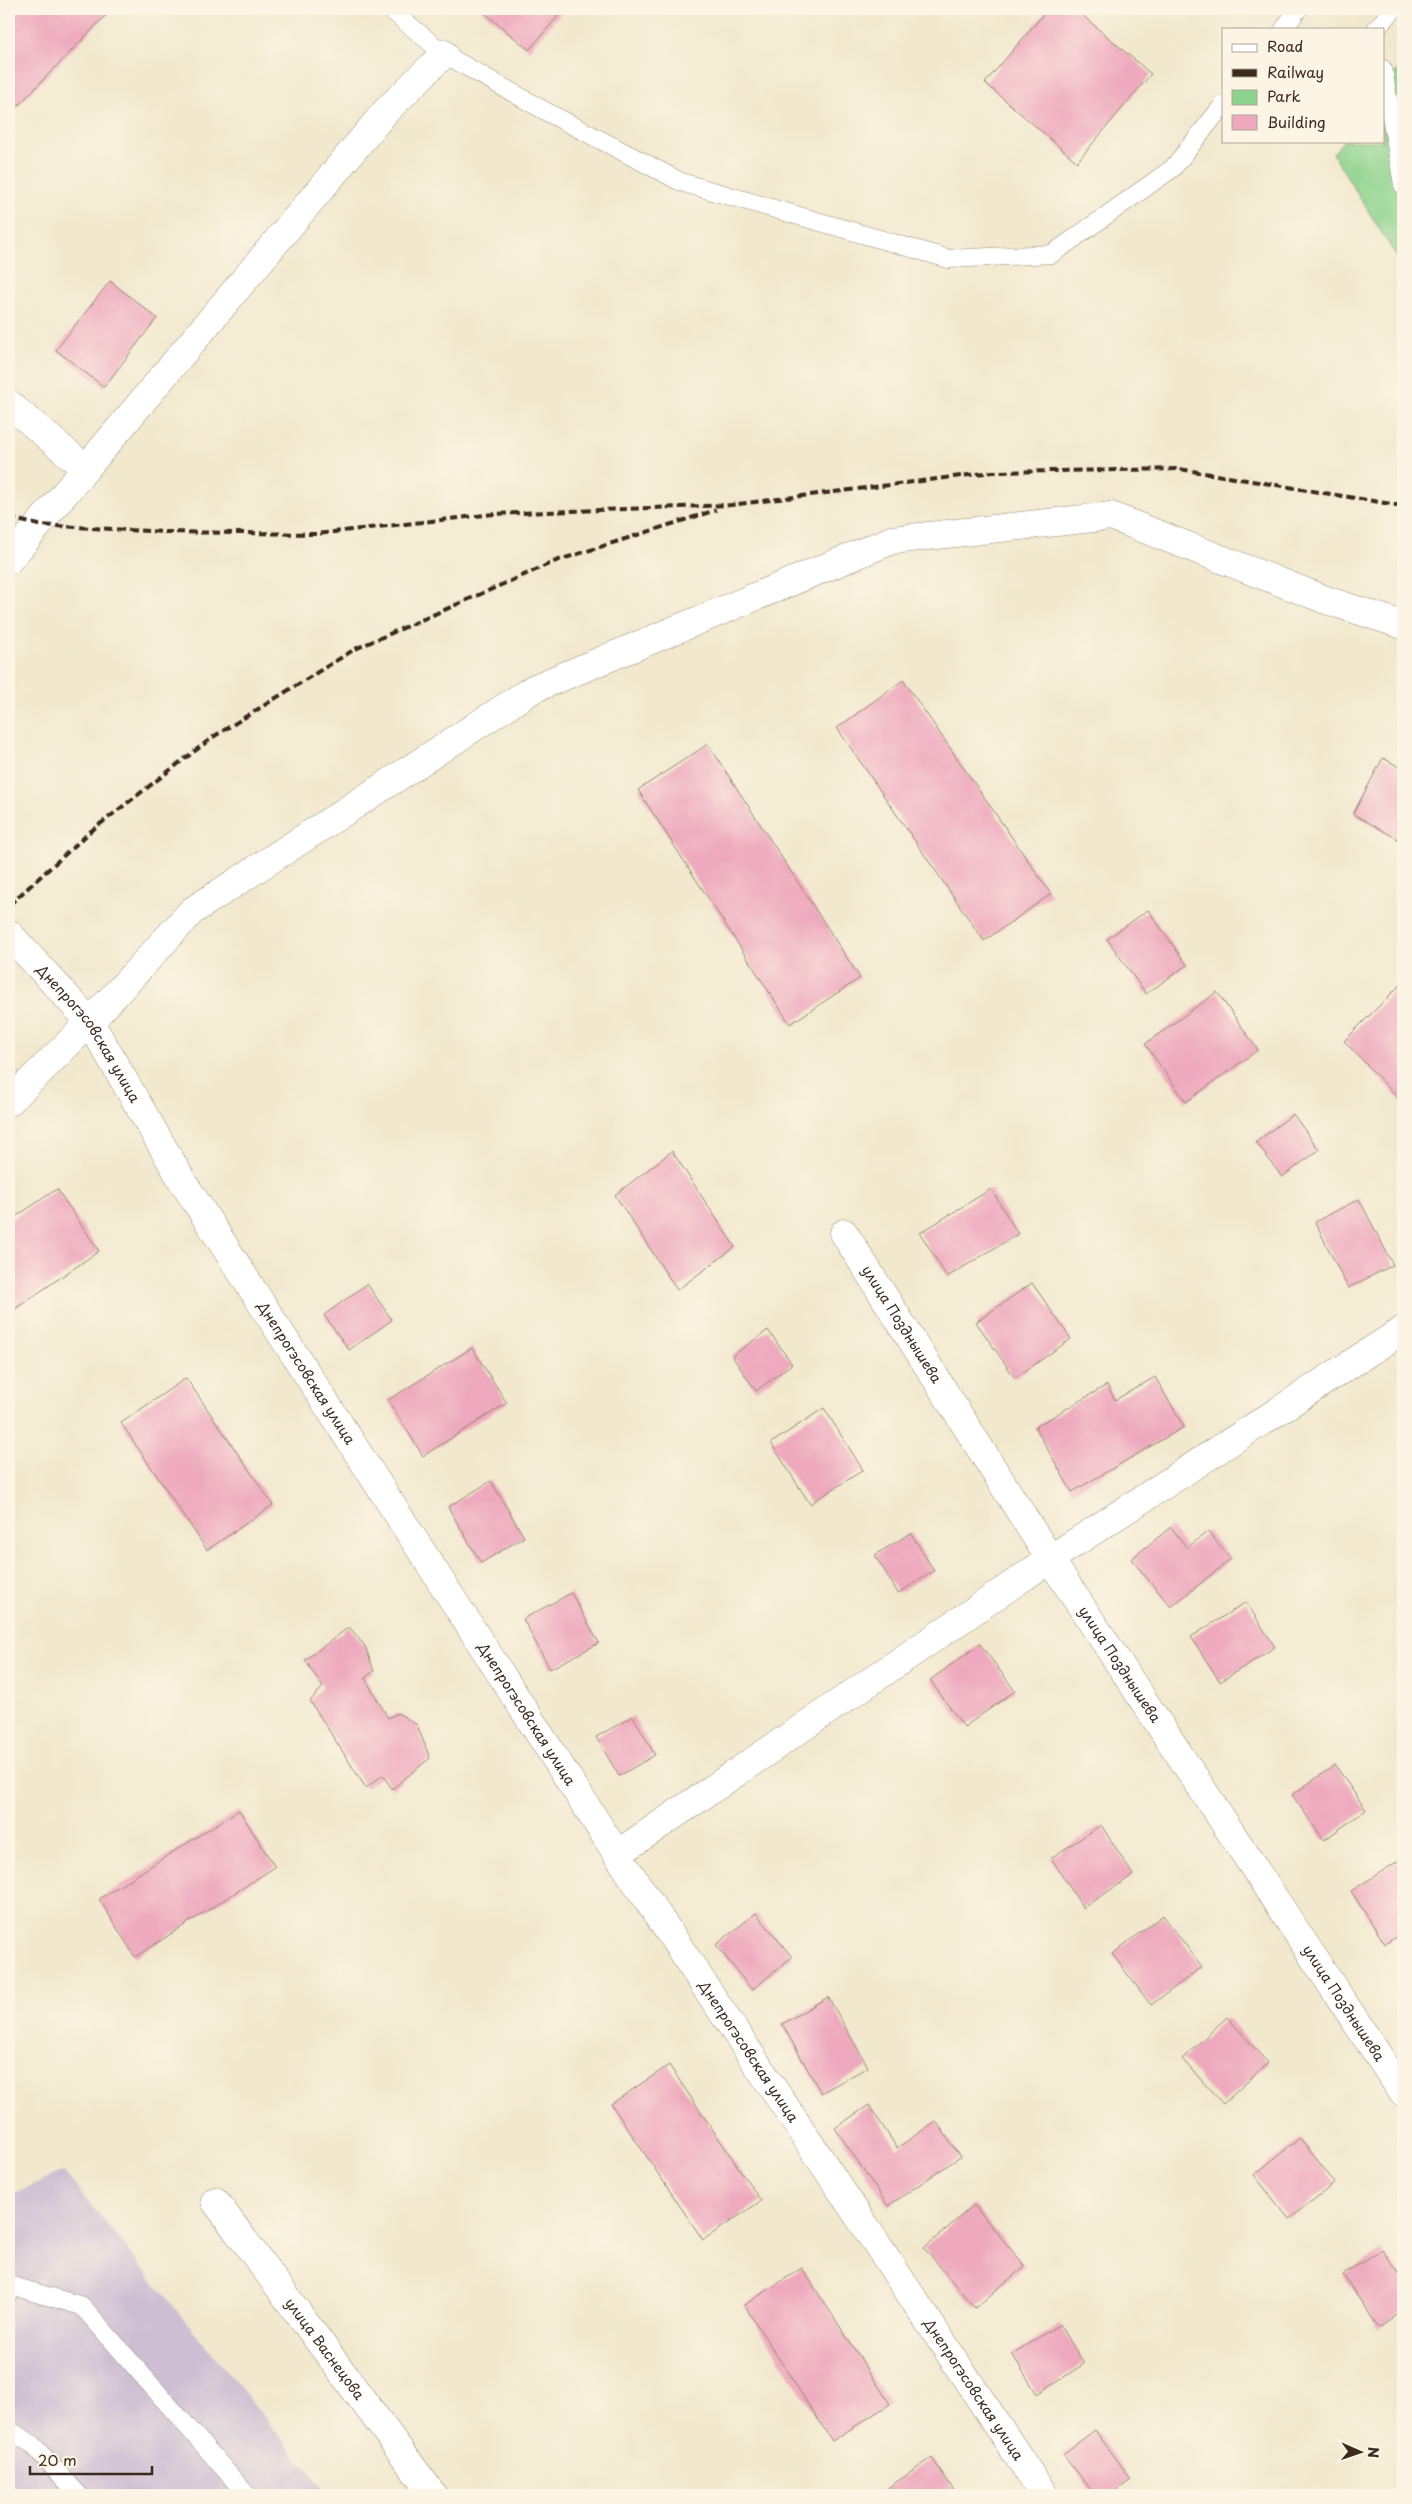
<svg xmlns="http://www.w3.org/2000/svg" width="1412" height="2504" viewBox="0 0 1412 2504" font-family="'Playpen Sans',sans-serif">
<rect width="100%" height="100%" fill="#fcf5e5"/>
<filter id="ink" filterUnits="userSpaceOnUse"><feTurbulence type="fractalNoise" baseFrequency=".02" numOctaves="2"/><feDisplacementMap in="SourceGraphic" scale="10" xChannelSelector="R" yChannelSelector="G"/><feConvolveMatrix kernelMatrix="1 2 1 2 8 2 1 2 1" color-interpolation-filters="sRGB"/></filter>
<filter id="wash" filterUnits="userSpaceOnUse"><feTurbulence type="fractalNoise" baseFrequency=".0096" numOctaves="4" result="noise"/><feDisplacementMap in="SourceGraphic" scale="20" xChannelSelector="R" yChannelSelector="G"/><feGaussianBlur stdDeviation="1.12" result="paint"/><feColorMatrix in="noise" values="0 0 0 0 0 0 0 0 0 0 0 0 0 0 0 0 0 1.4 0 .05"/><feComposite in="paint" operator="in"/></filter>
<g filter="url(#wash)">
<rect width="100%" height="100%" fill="#f1e8cd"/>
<polygon fill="#cdbed3" points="63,2171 328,2495 9,2495 9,2196"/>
<polygon fill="#8ed38d" stroke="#647e56" points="1403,63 1403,267 1333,154 1343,141 1383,141 1383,89"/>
<g id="blocks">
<g fill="#eea9be">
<polygon points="9,9 112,9 9,115"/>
<polygon points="480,9 564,9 529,50"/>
<polygon points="1048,9 1075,9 1151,74 1077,162 985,83"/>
<polygon points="110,281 157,318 104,387 56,350"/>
<polygon points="903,680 1051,894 984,941 837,728"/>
<polygon points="708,744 860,978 790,1024 638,790"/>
<polygon points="1383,758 1403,769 1403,842 1353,814"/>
<polygon points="1148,910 1187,965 1146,994 1107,939"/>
<polygon points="1403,982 1403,1103 1344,1041"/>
<polygon points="1217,992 1258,1050 1186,1102 1145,1044"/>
<polygon points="1293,1114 1319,1150 1282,1177 1256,1142"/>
<polygon points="672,1151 735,1247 677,1290 615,1195"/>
<polygon points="57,1189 99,1251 9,1313 9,1221"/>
<polygon points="991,1189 1018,1234 947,1277 920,1233"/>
<polygon points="1359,1199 1393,1265 1348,1288 1315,1222"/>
<polygon points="1032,1283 1071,1339 1015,1378 976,1322"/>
<polygon points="367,1284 392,1320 349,1350 324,1315"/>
<polygon points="768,1330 792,1364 756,1391 732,1356"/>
<polygon points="472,1348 507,1403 423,1456 388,1400"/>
<polygon points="1155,1377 1184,1427 1072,1492 1035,1427 1107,1385 1115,1400"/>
<polygon points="186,1378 273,1505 207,1550 121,1423"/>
<polygon points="824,1408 863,1470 810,1504 771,1443"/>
<polygon points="491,1481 524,1537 481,1563 448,1507"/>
<polygon points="1171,1527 1187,1548 1208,1531 1231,1559 1171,1607 1131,1559"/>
<polygon points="911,1533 934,1571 898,1593 875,1555"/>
<polygon points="571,1593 599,1643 550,1669 523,1619"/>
<polygon points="1246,1602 1275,1647 1220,1682 1191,1637"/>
<polygon points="349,1627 365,1646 374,1671 365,1678 388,1718 398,1713 417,1725 430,1758 392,1789 383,1775 366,1788 310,1701 323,1687 305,1660"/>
<polygon points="980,1644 1015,1691 964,1727 930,1680"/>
<polygon points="633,1716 655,1755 619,1776 596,1737"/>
<polygon points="1335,1765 1366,1810 1324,1840 1292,1795"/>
<polygon points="239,1810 275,1867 135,1957 99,1899"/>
<polygon points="1101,1825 1133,1875 1083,1908 1051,1858"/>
<polygon points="1403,1858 1403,1932 1385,1944 1351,1891"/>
<polygon points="756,1913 792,1957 752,1990 716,1945"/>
<polygon points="1163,1915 1202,1967 1151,2005 1112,1954"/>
<polygon points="828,1997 868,2067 821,2093 782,2024"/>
<polygon points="1227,2017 1268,2063 1223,2104 1182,2059"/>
<polygon points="669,2065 761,2201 703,2240 611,2104"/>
<polygon points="869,2105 897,2148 936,2121 960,2157 888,2206 835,2128"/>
<polygon points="1300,2138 1335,2183 1289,2219 1254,2175"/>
<polygon points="974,2205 1025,2266 975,2308 924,2248"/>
<polygon points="1382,2249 1403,2279 1403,2311 1379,2328 1343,2275"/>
<polygon points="802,2268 890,2404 832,2441 744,2305"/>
<polygon points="1060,2324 1084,2364 1037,2394 1012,2354"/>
<polygon points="1095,2430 1131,2479 1109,2495 1095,2495 1063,2454"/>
<polygon points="932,2458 957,2495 877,2495"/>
</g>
</g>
</g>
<g filter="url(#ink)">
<use href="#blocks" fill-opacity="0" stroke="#968976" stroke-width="1"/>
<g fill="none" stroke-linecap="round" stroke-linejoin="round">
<g stroke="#968976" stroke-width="19">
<g id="lane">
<polyline points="390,9 444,54 547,112 681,182 949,259 1052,254 1173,168 1223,105"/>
<polyline points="1284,29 1298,9"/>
<polyline points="1376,29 1394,9"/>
<polyline points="1383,69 1403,185"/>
<polyline points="9,2293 16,2287 82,2306 247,2495"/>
<polyline points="9,2430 32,2444 79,2495"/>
</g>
</g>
<g stroke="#968976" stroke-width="29">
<g id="street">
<polyline points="9,404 85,468"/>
<polyline points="9,560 386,111 444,54"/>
<path id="s1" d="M9,934L90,1022L183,1182L617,1854L1044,2495"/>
<polyline points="9,1102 90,1022 192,911 533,689 892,540 1111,516 1326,600 1403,625"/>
<path id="s2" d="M844,1233L1050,1559L1403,2093"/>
<polyline points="617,1854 1050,1559 1403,1330"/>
<path id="s3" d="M215,2201L433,2495"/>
</g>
</g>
<use href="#lane" stroke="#fff" stroke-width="18"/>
<use href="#street" stroke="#fff" stroke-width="28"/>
<g stroke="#3b2a1e" stroke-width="4" stroke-dasharray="8 4" stroke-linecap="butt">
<polyline points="9,518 39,525 165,532 316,534 494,514 731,505 993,472 1180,469 1403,506"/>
<polyline points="9,905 91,831 213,737 355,649 556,561 716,510"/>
</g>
</g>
</g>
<g text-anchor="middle" stroke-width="5" stroke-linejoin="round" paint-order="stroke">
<g font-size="14" fill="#3b2a1e" stroke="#fcf5e5">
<text dy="5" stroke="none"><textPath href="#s1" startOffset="128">Днепрогэсовская улица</textPath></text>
<text dy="5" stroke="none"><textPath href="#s2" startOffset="108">улица Позднышева</textPath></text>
<text dy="5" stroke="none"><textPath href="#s1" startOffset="532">Днепрогэсовская улица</textPath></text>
<text dy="5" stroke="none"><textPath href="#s2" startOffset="512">улица Позднышева</textPath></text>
<text dy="5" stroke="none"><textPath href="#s1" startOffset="938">Днепрогэсовская улица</textPath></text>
<text dy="5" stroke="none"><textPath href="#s2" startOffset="918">улица Позднышева</textPath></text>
<text dy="5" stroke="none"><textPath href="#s1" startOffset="1342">Днепрогэсовская улица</textPath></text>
<text dy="5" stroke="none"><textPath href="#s3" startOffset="184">улица Васнецова</textPath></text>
<text dy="5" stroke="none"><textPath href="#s1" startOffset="1748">Днепрогэсовская улица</textPath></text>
</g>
</g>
<rect width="1412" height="2504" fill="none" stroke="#fcf5e5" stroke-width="30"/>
<rect x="1222" y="28" width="162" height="115" fill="#fcf5e5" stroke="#afa495"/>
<rect x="1232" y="44" width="25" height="8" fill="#ffffff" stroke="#afa495"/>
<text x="1267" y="52" font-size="15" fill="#3b2a1e">Road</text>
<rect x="1232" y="69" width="25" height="8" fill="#3b2a1e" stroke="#afa495"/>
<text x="1267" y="78" font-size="15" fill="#3b2a1e">Railway</text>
<rect x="1232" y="90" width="25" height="15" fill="#8ed38d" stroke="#afa495"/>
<text x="1267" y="102" font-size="15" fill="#3b2a1e">Park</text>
<rect x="1232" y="115" width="25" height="15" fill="#eea9be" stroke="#afa495"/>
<text x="1267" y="128" font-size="15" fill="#3b2a1e">Building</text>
<g transform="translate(1360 2452) rotate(92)" stroke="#fcf5e5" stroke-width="4" paint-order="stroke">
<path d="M0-4L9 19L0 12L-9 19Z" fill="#3b2a1e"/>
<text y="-8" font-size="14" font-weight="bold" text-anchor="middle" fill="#3b2a1e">N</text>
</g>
<path d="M30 2466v8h122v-8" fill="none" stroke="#3b2a1e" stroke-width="2.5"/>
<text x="38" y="2466" font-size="15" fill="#3b2a1e" stroke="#fcf5e5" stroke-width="4" paint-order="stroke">20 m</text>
</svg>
